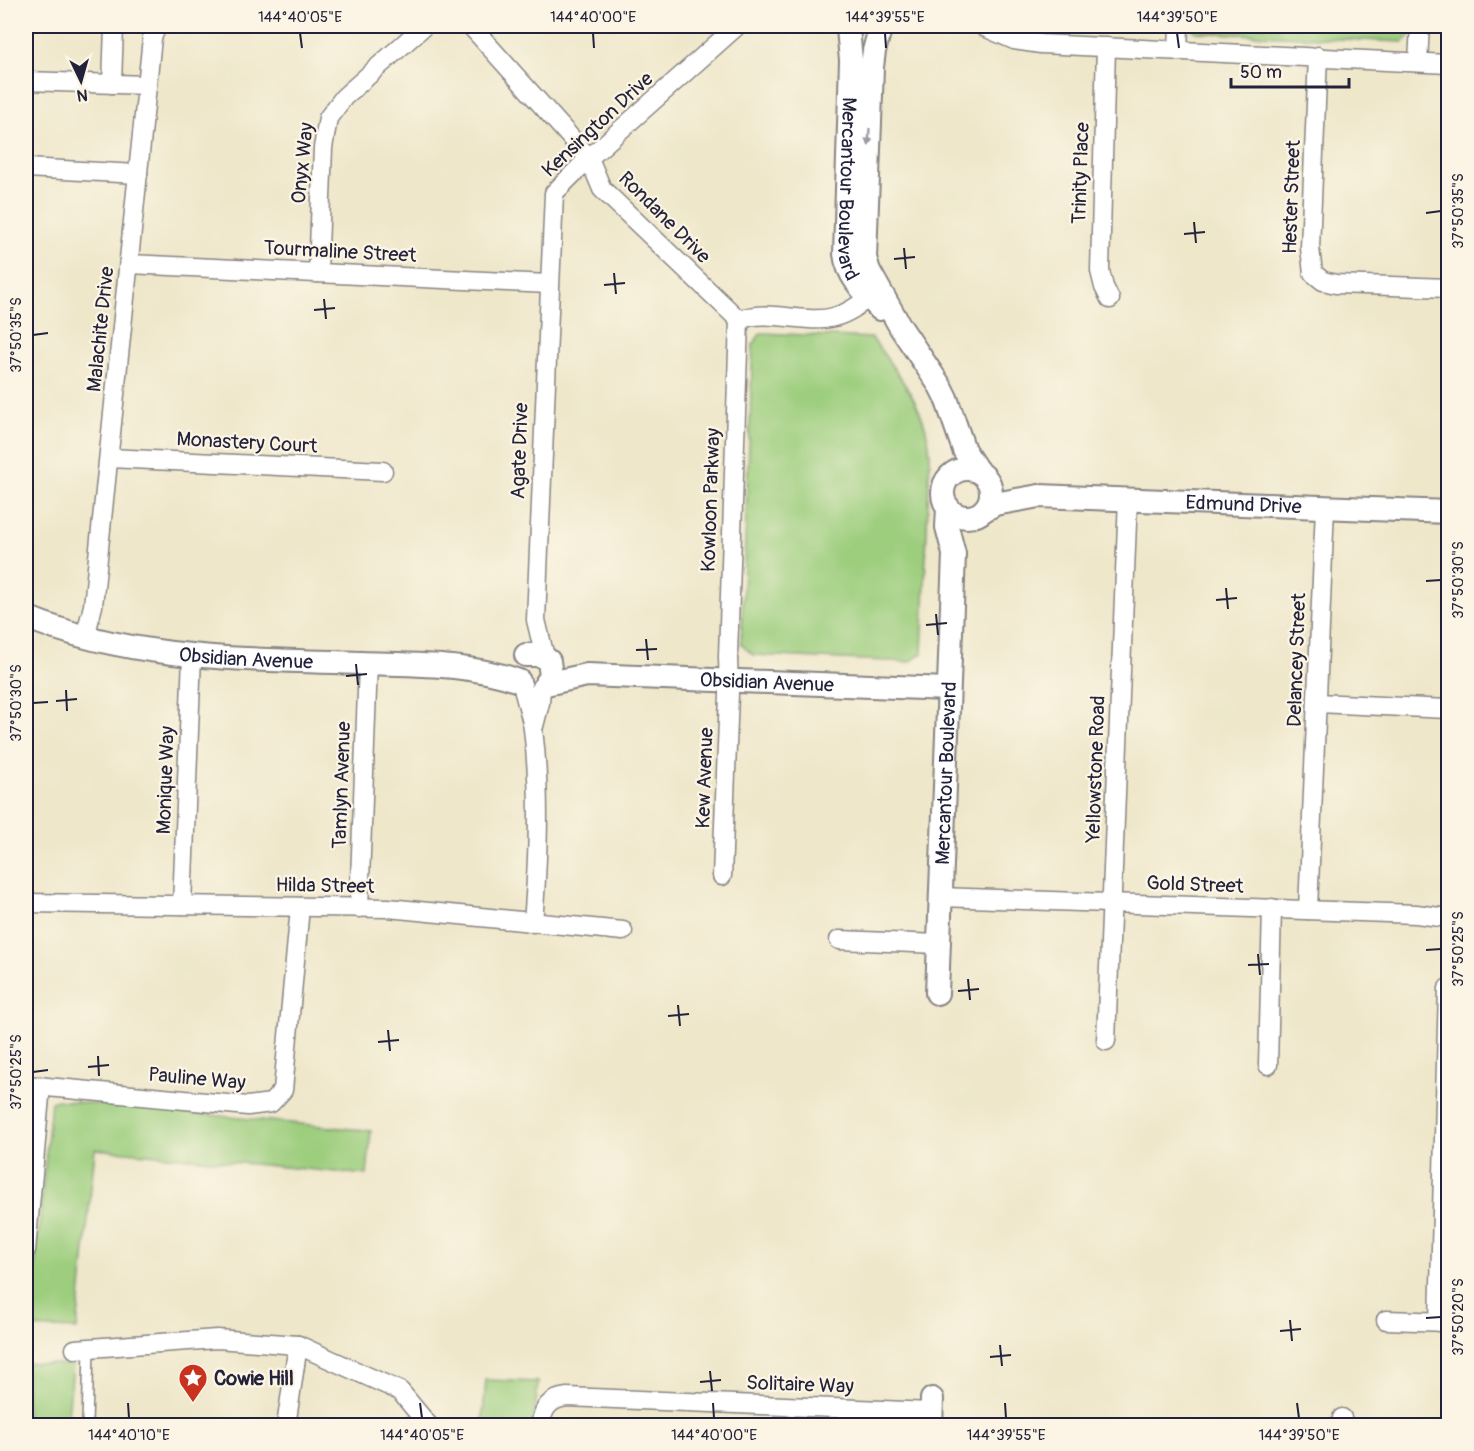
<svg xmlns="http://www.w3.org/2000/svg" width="1474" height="1451" viewBox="0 0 1474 1451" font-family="Pangolin,sans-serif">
<rect width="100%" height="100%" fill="#fcf5e5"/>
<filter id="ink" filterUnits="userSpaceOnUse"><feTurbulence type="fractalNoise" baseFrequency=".0167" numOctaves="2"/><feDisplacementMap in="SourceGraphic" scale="12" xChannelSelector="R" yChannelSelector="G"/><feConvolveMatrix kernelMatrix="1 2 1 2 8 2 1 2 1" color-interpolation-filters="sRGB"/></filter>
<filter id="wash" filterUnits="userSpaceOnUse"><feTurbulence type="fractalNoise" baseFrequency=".008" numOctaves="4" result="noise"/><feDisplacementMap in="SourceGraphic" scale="24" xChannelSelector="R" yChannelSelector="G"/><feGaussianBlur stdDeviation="1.35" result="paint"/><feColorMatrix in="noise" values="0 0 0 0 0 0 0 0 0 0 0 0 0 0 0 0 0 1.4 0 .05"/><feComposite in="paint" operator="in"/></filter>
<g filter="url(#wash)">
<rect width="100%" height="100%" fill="#eee7ca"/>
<g fill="#9dce7e" stroke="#60785c" stroke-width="1.5">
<polygon points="1190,26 1412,26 1411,35 1404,42 1196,32"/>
<path d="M761,333L872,338C898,375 929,409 930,457L922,653L910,662L753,655L741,644L753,344Z"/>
<polygon points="57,1100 371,1131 367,1175 95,1149 77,1329 26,1327 26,1279 34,1278 51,1102"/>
<polygon points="26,1363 73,1365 67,1425 26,1425"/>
<polygon points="486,1380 538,1382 534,1425 482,1426"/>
</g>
</g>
<g filter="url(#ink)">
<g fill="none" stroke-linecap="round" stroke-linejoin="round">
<g stroke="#888482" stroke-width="12">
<polyline id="service" points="87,1426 89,1348"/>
</g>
<g stroke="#888482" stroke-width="21">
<g id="minor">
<path d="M471,26L589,158L602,189L739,320C768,308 805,325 834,317C851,313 865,300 878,290"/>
<polyline points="982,26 1014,40 1041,44 1448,64"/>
<polyline points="1106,47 1100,271 1104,287 1110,299"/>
<polyline points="1178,51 1179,26"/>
<polyline points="1318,56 1310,248 1313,273 1323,281 1336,284 1448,288"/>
<polyline points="1418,62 1420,26"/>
<polyline points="26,81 147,85"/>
<polyline points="112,84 114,26"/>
<polyline points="26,168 138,174"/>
<polyline points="129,264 549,284"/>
<polyline points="318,273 323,148 328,118 344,97 424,26"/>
<polyline points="109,458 383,471"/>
<polyline points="85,637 93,606 152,38 157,26"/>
<polyline points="545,657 536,620 554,193 589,158 737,26"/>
<path d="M522,684C525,699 531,714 533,729C541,793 538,859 533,923"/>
<polyline points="1317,703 1448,709"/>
<polyline points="534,726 540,703 541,687 546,684"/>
<polyline points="722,876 729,694 728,656 739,320"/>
<polyline points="940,897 1416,914 1448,918"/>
<polyline points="26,903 388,908 623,931"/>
<polyline points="182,905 192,656"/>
<polyline points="359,908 368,663"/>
<polyline points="1308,910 1325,507"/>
<polyline points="839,940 939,944"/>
<polyline points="1106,1041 1128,498"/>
<polyline points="1268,1065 1272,908"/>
<polyline points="26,1085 248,1106 271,1103 283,1090 300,907"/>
<polyline points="26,1250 41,1086"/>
<polyline points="1386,1320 1448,1322"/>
<polyline points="1439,1322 1448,988"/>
<polyline points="75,1349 217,1339 298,1345 400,1391 429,1426"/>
<polyline points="286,1426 298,1345"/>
<path d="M540,1426C543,1408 549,1399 567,1397L931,1412"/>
<polyline points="1342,1426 1342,1418"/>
</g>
</g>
<g stroke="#888482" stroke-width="26">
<g id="tertiary">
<path id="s1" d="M848,29L851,60L845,254C848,277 865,293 880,309"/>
<polyline points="880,29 874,51 872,67 865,258 869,271 901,328 940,386 946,398 964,450 977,470"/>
<circle cx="967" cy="493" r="24"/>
<path id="s2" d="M984,510L995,504L1039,496L1448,512"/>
<path id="s3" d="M26,617C132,661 248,659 361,663C415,665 468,663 519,681"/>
<polyline points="526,655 541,655 549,661 551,676 546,684"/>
<path id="s4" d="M546,684L587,675L948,689"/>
<path id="s5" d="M937,993L954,554L947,527L948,507"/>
<polyline points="931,1426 932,1399"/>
</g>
</g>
<use href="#service" stroke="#fff" stroke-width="9"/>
<use href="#minor" stroke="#fff" stroke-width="18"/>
<use href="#tertiary" stroke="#fff" stroke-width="22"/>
</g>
<defs><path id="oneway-solid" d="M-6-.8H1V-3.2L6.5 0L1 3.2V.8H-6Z" transform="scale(1.5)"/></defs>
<use fill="#9c9ca7" href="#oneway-solid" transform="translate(869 137) rotate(93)"/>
</g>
<path fill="none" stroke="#22223b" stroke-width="2" d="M300,33L302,48M593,33L594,48M885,33L886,48M1177,33L1179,48M1426,213L1441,211M1194,222L1196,243M1184,234L1205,232M904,248L906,269M894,259L915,257M614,273L616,294M604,285L625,283M324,299L326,319M314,310L335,308M33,335L48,333M1426,581L1441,580M1226,588L1228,609M1216,600L1237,598M936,614L938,635M926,625L947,623M646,639L648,660M636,650L657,649M356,664L358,685M346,676L367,674M66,690L67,711M56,701L77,699M33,703L48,702M1426,950L1441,949M1258,954L1260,975M1248,965L1269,964M968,979L970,1000M958,991L979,989M678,1005L680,1026M668,1016L689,1014M388,1030L390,1051M378,1042L399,1040M98,1056L99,1076M88,1067L109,1065M33,1072L48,1070M1426,1318L1441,1317M1290,1320L1292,1341M1280,1331L1301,1329M1000,1345L1002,1366M990,1357L1011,1355M710,1371L712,1391M700,1382L721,1380M128,1403L129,1418M420,1403L422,1418M713,1403L714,1418M1005,1403L1006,1418M1297,1403L1299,1418"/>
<defs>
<g id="sight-pin" transform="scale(1.5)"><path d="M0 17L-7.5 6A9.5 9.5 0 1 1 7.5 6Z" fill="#c8321e" stroke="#fcf5e5"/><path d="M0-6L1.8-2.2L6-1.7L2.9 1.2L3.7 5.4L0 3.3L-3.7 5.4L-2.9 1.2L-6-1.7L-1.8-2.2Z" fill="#fff"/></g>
</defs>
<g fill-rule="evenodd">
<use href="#sight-pin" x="193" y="1378"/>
</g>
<g text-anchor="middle" stroke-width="4.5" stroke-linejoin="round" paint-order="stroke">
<g font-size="20" fill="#22223b" stroke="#fcf5e5">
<text transform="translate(597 124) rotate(-43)" y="7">Kensington Drive</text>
<text transform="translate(302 163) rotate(-84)" y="7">Onyx Way</text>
<text transform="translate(1080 173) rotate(-88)" y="7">Trinity Place</text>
<text dy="7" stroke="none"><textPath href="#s1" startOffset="160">Mercantour Boulevard</textPath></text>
<text transform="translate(1291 197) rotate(-88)" y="7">Hester Street</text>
<text transform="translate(665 217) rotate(45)" y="7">Rondane Drive</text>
<text transform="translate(340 251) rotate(3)" y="7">Tourmaline Street</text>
<text transform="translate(100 329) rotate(-84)" y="7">Malachite Drive</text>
<text transform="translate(247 442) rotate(3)" y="7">Monastery Court</text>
<text transform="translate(519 451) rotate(-88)" y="7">Agate Drive</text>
<text transform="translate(710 500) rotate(-88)" y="7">Kowloon Parkway</text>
<text dy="7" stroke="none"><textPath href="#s2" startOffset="262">Edmund Drive</textPath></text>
<text dy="7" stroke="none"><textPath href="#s3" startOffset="225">Obsidian Avenue</textPath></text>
<text transform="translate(1296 660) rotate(-88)" y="7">Delancey Street</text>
<text dy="7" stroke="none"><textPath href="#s4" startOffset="222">Obsidian Avenue</textPath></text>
<text transform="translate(1095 769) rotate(-88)" y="7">Yellowstone Road</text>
<text dy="7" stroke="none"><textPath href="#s5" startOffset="220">Mercantour Boulevard</textPath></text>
<text transform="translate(704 778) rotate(-88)" y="7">Kew Avenue</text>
<text transform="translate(165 780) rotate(-88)" y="7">Monique Way</text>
<text transform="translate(341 785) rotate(-88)" y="7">Tamlyn Avenue</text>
<text transform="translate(1195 884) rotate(2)" y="7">Gold Street</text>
<text transform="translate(325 885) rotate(1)" y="7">Hilda Street</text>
<text transform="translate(197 1078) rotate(5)" y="7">Pauline Way</text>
<text transform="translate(800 1384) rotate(2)" y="7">Solitaire Way</text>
</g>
<g font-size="20" font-weight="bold" fill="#22223b" stroke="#fcf5e5" text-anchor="start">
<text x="214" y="1385">Cowie Hill</text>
</g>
</g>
<rect width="1474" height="1451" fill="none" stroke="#fcf5e5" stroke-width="66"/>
<g transform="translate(81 81) rotate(175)" stroke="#fcf5e5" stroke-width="4.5" paint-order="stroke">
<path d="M0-4.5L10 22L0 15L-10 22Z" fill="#22223b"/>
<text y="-9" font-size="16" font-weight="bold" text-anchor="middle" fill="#22223b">N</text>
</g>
<path d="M1231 78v9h118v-9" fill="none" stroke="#22223b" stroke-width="3"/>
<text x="1240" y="78" font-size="18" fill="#22223b" stroke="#fcf5e5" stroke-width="4.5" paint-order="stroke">50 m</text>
<rect x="33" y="33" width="1408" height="1385" fill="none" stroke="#22223b" stroke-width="2"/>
<g font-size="15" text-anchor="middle" fill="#22223b">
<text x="300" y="22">144°40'05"E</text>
<text x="593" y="22">144°40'00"E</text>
<text x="885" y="22">144°39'55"E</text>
<text x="1177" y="22">144°39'50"E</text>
<text transform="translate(1458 211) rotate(-90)" y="5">37°50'35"S</text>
<text transform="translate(16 335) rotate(-90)" y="5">37°50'35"S</text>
<text transform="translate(1458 580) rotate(-90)" y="5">37°50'30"S</text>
<text transform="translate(16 703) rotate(-90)" y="5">37°50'30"S</text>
<text transform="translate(1458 949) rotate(-90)" y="5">37°50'25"S</text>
<text transform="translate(16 1072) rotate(-90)" y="5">37°50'25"S</text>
<text transform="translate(1458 1317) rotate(-90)" y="5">37°50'20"S</text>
<text x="129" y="1440">144°40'10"E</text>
<text x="422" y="1440">144°40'05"E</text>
<text x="714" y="1440">144°40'00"E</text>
<text x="1006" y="1440">144°39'55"E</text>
<text x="1299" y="1440">144°39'50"E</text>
</g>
</svg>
